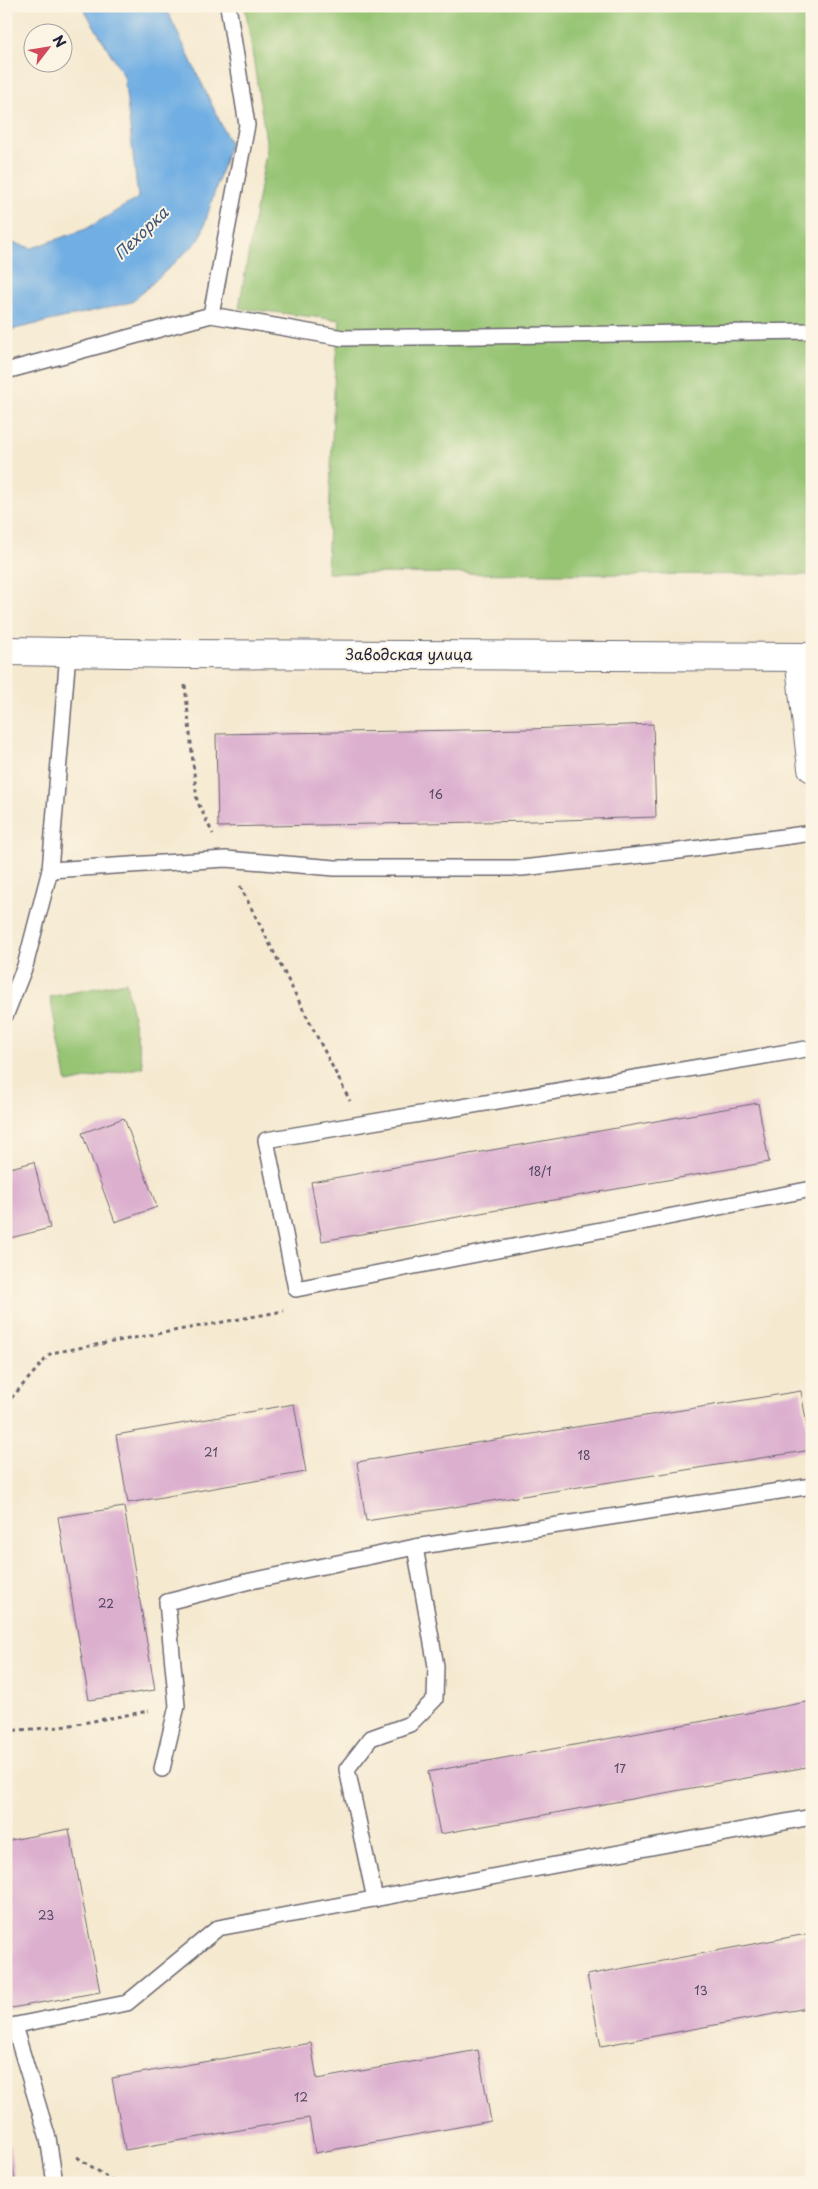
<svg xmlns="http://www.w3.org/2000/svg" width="818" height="2189" viewBox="0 0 818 2189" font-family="'Playpen Sans',sans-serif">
<rect width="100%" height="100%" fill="#fcf5e5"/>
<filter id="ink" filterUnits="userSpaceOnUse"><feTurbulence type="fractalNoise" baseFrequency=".02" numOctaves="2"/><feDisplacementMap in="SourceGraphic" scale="10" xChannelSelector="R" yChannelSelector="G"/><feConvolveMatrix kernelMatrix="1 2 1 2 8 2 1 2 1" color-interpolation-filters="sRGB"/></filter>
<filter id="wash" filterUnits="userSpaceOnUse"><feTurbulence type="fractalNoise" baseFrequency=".0096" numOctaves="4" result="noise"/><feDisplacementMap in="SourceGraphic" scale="20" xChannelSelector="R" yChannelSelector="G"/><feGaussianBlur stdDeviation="1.12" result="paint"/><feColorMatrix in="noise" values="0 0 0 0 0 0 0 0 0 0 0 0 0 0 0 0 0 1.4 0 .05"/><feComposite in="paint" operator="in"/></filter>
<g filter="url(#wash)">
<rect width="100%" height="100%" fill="#f5e9d0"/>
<g fill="#96c473" stroke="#5c7357">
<polygon points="245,6 812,6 812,575 327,573 335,365 340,320 239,308 267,147"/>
<polygon points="126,982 143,1067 67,1083 50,997"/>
</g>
<polygon fill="#70aee3" stroke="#49688f" points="82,6 165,6 230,143 200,239 132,302 6,331 6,241 32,248 86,229 138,198 124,76"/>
<g id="blocks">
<g fill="#dcafcf">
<polygon points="653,724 656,817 532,821 218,827 216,734 529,729"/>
<polygon points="758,1103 769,1162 322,1241 311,1182"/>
<polygon points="124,1118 157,1207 115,1222 82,1133"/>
<polygon points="34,1162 50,1228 6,1239 6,1169"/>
<polygon points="801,1391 811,1450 366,1521 357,1462"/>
<polygon points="294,1404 306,1472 128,1503 116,1435"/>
<polygon points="124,1507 155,1690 89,1700 58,1517"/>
<polygon points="812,1701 812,1766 440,1834 428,1772"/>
<polygon points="69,1829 100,1992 6,2009 6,1841"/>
<polygon points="812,1933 812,2007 601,2046 587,1975"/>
<polygon points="311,2043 317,2079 478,2050 491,2121 315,2153 309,2118 125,2150 112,2078"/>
<polygon points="6,2130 7,2130 15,2183 6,2183"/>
</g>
</g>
</g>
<g filter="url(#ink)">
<use href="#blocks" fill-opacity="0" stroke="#6c686f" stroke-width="1"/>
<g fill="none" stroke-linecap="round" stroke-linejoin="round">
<g stroke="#6c686f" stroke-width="18">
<g id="service">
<polyline points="211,315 247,125 228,6"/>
<polyline points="6,371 211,315 343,338 812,331"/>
<polyline points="50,870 226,859 335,868 522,868 679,851 812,833"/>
<polyline points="6,1014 25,966 50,870 68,653"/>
<polyline points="812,1048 266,1140 296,1289 812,1189"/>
<polyline points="162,1769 177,1706 167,1602 246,1582 415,1547 812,1486"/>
<polyline points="375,1899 347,1769 371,1738 410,1724 435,1699 436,1666 415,1547"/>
<polyline points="14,2026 48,2138 55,2183"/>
<polyline points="6,2027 127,2003 218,1928 812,1817"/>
</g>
</g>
<g stroke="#6c686f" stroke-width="30">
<g id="minor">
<polyline points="6,651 182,654 812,657"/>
<polyline points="799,657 812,768"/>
</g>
</g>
<g stroke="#6c686f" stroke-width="3" stroke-dasharray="4 4" stroke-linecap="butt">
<polyline points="185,685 197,801 213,834"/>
<polyline points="240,886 350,1101"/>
<polyline points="6,1404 51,1353 284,1311"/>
<polyline points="6,1731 60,1727 149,1711"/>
<polyline points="77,2157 116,2183"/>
</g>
<use href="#service" stroke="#fff" stroke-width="15"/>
<use href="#minor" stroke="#fff" stroke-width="28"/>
</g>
</g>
<g text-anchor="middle" stroke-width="4" stroke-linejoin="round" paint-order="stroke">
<g font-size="12" fill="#504560">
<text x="436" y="799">16</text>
<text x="540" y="1176">18/1</text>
<text x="211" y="1457">21</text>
<text x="584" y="1460">18</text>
<text x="106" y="1608">22</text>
<text x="620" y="1773">17</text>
<text x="46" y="1920">23</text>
<text x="701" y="1995">13</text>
<text x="301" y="2102">12</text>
</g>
<g font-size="15" fill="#22223b" stroke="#fcf5e5">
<text x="409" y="660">Заводская улица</text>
</g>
<g font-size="16" font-style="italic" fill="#3d5376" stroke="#fcf5e5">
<text transform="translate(141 233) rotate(-44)" y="6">Пехорка</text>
</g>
</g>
<rect width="818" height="2189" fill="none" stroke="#fcf5e5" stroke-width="25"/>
<g transform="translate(48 48) rotate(59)"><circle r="24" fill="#fcf5e5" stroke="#a5a1a1"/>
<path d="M0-4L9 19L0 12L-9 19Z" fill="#d1495b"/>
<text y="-8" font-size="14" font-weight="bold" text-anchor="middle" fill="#22223b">N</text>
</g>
</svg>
